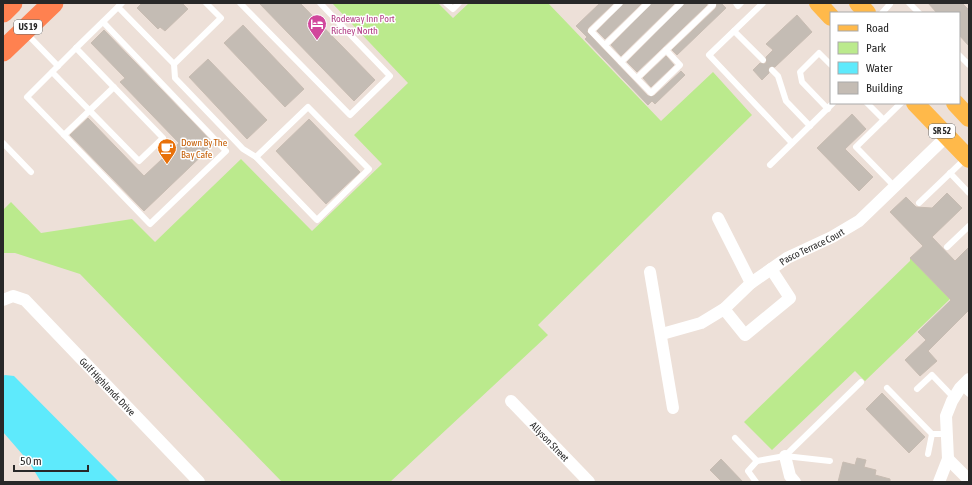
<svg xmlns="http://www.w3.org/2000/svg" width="972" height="485" viewBox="0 0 972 485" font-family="'Asap Condensed',sans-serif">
<rect width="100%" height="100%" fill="#ede0d8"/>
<g fill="#bbea8d">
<polygon points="332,3 438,3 453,18 469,3 548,3 661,121 713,72 752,115 538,325 548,335 390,482 282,482 80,274 15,253 3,253 3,210 11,202 41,233 132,219 155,242 241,159 312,231 382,164 354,135 408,83"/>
<polygon points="910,258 950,299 865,381 855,371 772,450 744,422 910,261"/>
</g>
<polygon fill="#5eeafc" points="5,375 14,376 119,482 41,482 29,462 3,432 3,376"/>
<g fill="#c4bcb4" stroke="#c8bcb2">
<polygon points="142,3 182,3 188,9 165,31 160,27 158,29 137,8"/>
<polygon points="259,3 300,3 375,80 354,101"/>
<polygon points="600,3 614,3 588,28 587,32 648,96 654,96 681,71 685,75 655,104 652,101 648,105 585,39 587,37 576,26"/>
<polygon points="624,3 642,3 605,39 597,31"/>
<polygon points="652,3 675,3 621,56 611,45"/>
<polygon points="685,3 707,3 707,5 637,72 627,62"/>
<polygon points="717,3 721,3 726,8 677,55 672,50 716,8"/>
<polygon points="928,3 962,3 969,10 969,46 959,35 959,13 937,13"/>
<polygon points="797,15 812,32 775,67 769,67 769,73 762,80 753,70 760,63 764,64 766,63 766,57 773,50 766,44"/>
<polygon points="243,25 304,89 285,107 224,43"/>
<polygon points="104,30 214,144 144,211 70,135 88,118 144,176 179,143 120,82 125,78 91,43"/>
<polygon points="666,56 674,65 651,87 643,78"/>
<polygon points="208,59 267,120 247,139 189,77"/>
<polygon points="852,114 866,129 845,149 873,177 859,191 817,148"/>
<polygon points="309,119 360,172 326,204 276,151"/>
<polygon points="947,193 962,208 932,237 955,261 969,247 969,310 928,351 937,361 920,376 905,360 926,340 918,332 951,300 910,258 923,246 890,212 906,197 916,207 932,208"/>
<polygon points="882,393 925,437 909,453 866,409"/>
<polygon points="857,458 866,460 864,467 876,470 875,475 890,479 890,482 838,482 843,462 855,465"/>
<polygon points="721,459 743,482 722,482 710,470"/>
</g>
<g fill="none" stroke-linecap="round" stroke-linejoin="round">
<g stroke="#fff" stroke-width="6">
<polyline points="122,3 118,7 174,64 175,78 243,149 256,157"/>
<polyline points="240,3 350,115 390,76 320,3"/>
<polyline points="446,3 453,9 459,3"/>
<polyline points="620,3 591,31 651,93 680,65 666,50"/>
<polyline points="736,3 738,6 741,3"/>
<polyline points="763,3 709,55 792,143"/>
<polyline points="909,3 919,13"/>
<polyline points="882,13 890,4 889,3"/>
<polyline points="734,31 763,60"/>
<polyline points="26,33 58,66"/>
<polyline points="605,45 648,3"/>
<polyline points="76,48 118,7"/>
<polyline points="959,55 969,65"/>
<polyline points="621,62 681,3"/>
<polyline points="174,64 221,18 206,3"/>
<polyline points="772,70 778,76 786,101 810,126"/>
<polyline points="52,72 139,161 163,138 76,48 27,97 64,135 114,87"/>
<polyline points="637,78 713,5 711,3"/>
<polyline points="867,103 884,120"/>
<polygon points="308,107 369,169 317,220 256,157"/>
<polyline points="828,109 802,82 800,72 819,53 831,65"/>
<polyline points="64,135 150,224 226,151 103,22"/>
<polyline points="3,143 31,172"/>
<polyline points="770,165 833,103"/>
<polyline points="950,173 969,193"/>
<polyline points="895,187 856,147 901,103"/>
<polyline points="919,203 966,158"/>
<polyline points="947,247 969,226"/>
<polyline points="961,387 969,394"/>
<polyline points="887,388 932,434 947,434"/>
<polyline points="917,389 932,375 954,398"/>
<polyline points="735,438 757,461"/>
<polyline points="928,454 932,434"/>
<polyline points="785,456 861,382"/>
<polyline points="756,482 748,471 757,461 785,456 830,461"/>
</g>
<g stroke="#fff" stroke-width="12">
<polyline points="718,218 751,283"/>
<polyline points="650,272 673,408"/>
<path id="s1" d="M3,300L13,296L25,300L199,482"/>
<polyline points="724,309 745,335 790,298 771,269"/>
<path id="s2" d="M662,334L701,323L724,309L751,283L787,258L832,237L859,221L947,136"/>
<path id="s3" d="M511,401L589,482"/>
<polyline points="785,456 790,476 795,482"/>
<polyline points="948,459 969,480"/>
<polyline points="939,482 948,459 946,416 952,401 960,388 969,379"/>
</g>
<g stroke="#ffb94a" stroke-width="18">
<polyline points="818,3 831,17"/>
<polyline points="858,3 867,13"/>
<polyline points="915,103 969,159"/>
<polyline points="955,103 969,118"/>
</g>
<g stroke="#ff8150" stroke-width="21">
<polyline points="3,12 12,3"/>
<polyline points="3,51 53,3"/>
</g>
</g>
<defs>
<g id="hotel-pin" transform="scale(1)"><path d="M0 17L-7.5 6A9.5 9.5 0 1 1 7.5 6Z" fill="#d1479c" stroke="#fff"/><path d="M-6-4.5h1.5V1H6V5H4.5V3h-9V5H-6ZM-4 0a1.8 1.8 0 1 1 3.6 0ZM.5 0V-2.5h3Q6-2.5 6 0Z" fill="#fff"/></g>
<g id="cafe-pin" transform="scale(1)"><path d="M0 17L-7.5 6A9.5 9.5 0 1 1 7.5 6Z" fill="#e8710a" stroke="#fff"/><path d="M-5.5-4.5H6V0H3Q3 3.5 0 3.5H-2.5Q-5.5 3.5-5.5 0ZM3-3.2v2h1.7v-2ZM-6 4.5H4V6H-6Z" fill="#fff"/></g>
</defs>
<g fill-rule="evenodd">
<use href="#hotel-pin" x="317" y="24"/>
<use href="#cafe-pin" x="167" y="148"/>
</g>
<g text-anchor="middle" stroke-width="3" stroke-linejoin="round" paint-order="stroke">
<g fill="#fff" stroke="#686868" stroke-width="1">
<rect x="14" y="20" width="28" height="14" rx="3"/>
<rect x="929" y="124" width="26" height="14" rx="3"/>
</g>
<g font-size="9" font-weight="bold" fill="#282828">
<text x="28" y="30">US 19</text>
<text x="942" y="134">SR 52</text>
</g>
<g font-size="10" fill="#b23c85" stroke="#fff" text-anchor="start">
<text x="331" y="22">Rodeway Inn Port<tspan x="331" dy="12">Richey North</tspan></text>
</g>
<g font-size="10" fill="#c56008" stroke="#fff" text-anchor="start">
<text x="181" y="146">Down By The<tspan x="181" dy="12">Bay Cafe</tspan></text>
</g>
<g font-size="10" fill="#282828" stroke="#fff">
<text dy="4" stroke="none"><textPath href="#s2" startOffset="176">Pasco Terrace Court</textPath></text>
<text dy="4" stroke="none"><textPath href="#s1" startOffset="143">Gulf Highlands Drive</textPath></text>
<text dy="4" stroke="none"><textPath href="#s3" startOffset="56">Allyson Street</textPath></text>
</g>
</g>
<rect width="972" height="485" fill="none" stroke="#282828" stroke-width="8"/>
<rect x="830" y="12" width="130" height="92" fill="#ffffff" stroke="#a9a9a9"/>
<rect x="838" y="25" width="20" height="6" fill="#ffb94a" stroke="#a9a9a9"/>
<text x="866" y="32" font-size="12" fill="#282828">Road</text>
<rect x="838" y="42" width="20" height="12" fill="#bbea8d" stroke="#a9a9a9"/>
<text x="866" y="52" font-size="12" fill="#282828">Park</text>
<rect x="838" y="62" width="20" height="12" fill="#5eeafc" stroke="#a9a9a9"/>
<text x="866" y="72" font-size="12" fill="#282828">Water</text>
<rect x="838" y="82" width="20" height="12" fill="#c4bcb4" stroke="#a9a9a9"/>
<text x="866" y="92" font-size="12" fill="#282828">Building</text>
<path d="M14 465v6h74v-6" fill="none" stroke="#282828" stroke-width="2"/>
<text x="20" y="465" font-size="12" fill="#282828" stroke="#ffffff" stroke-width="3" paint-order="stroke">50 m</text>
</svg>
